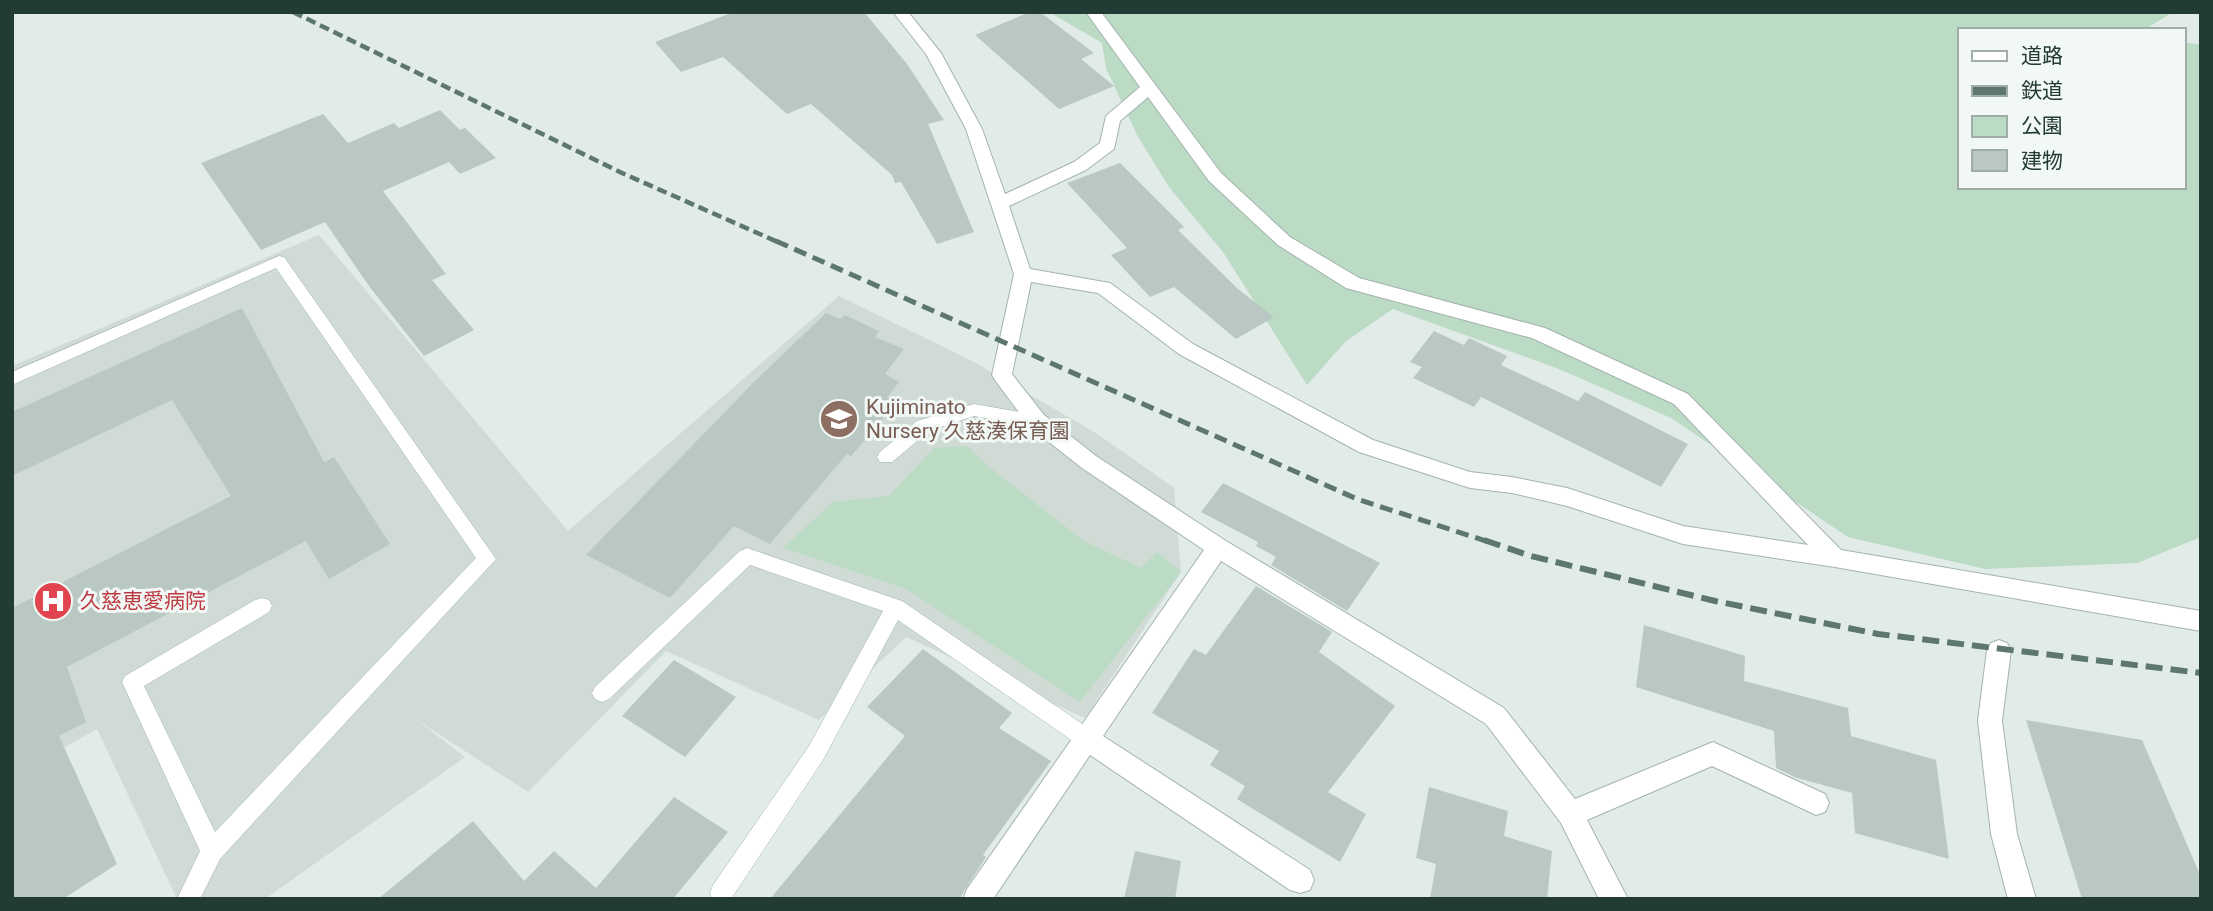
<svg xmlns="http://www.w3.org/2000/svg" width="2213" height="911" viewBox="0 0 2213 911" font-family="Roboto,'Noto Sans JP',sans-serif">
<rect width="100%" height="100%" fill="#e1ebe7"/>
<polygon fill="#d0dbd6" points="319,235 568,531 839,296 974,362 1099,435 1174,488 1181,572 1085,718 906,637 819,720 666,651 528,792 414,718 465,757 265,899 177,899 97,729 12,777 12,366"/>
<g fill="#bbdbc5">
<polygon points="1049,12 2173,12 2144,30 1959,30 1959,187 2183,187 2183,42 2201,45 2201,537 2137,563 1985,569 1848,537 1671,418 1559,369 1393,309 1346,341 1307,385 1223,252 1169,187 1137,135 1106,68 1102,43"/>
<polygon points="967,446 989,467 1084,541 1141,568 1157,552 1181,572 1080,702 906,589 783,548 833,502 889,496 934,448"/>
</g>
<g fill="#bac8c3">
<polygon points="734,12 864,12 907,64 944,120 928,124 974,232 937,244 901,182 895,183 892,175 811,104 787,114 723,57 681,72 655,42"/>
<polygon points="1030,12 1040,12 1094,53 1081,59 1114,86 1059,109 975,35"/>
<polygon points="440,110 460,130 465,128 496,158 460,174 449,162 383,191 446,274 432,280 474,330 424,356 369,286 325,222 261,250 201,163 323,114 348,143 394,123 399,128"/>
<polygon points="1120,163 1184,227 1178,230 1238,289 1274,317 1236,339 1174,287 1150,297 1111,255 1127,248 1067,183"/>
<polygon points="242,308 324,462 334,457 390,544 329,579 306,541 67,667 86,722 59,736 117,864 63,899 12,899 12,608 231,496 172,400 12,476 12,412"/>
<polygon points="826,313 840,319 845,315 879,331 875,337 904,349 885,374 899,382 887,398 897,402 851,456 847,454 770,544 734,526 670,598 586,555 754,382"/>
<polygon points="1434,331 1464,345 1469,338 1507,356 1501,365 1578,401 1585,392 1688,444 1661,487 1481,397 1474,407 1413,378 1422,367 1410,362"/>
<polygon points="1223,483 1380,563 1347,611 1271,565 1276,557 1256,546 1258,542 1201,512"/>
<polygon points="1256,586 1332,632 1319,652 1395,706 1328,792 1366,814 1340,862 1237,799 1245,786 1210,765 1219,751 1152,713 1194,649 1206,655"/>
<polygon points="1644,625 1745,656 1744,681 1848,708 1851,736 1936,760 1949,859 1855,833 1852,793 1797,778 1776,768 1774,731 1636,687"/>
<polygon points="923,649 1012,713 999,728 1051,761 983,855 986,857 959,899 770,899 905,736 867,707"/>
<polygon points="674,660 736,697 685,757 622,716"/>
<polygon points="2026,720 2142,740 2201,877 2201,899 2082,899"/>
<polygon points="1429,787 1508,811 1504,836 1552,851 1547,899 1430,899 1436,864 1416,858"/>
<polygon points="674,797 728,832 673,899 378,899 473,821 524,881 554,851 596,888"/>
<polygon points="1135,851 1181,861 1175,899 1124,899"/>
</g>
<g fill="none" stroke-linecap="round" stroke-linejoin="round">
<g stroke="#a4b3ae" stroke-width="1">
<g id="lane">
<polygon points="279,256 284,257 496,559 220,859 200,899 177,899 200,851 122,682 125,676 255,600 262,598 269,600 272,606 269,612 144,686 215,832 476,558 276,268 12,385 12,372"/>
<polygon points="974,404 1037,415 1043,416 1046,421 1043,426 1037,427 974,416 929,431 892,462 880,462 877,457 880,452 917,421"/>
<polygon points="747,548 902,601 1094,732 1097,739 1094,746 1087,749 1080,746 898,620 823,760 731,899 712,899 710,893 713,885 809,746 883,611 750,565 609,699 602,702 595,699 592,693 595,687 740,551"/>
</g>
</g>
<g stroke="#a4b3ae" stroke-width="2">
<g id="street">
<path d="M893,12H908L941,53L982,129L1005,194L1074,162L1100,143L1106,116L1140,87L1086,12H1101L1221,173L1290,237L1359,278L1545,328L1688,394L1841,550L2201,611V631L1835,567L1683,544L1567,506L1512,493L1470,488L1359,452L1179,354L1098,293L1031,282L1012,374L1044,415L1096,456L1226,541L1504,708L1575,799L1713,742L1825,794L1829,803L1825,812L1816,815L1712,766L1587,820L1628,899H1599L1561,823L1486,724L1221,561L1103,736L1310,870L1314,880L1310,890L1300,893L1290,890L1090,755L993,899H963L967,889L1204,550L1082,468L1030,427L995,380L992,375L1014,274L966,129L926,54ZM1148,97L1209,181L1278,245L1346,288L1532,338L1674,404L1808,545L1683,526L1567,488L1512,477L1470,472L1373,440L1193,344L1110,283L1030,269L1009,206L1086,170L1114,149L1120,121Z"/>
<polygon points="1999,640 2007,643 2011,650 2002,721 2017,834 2036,899 2008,899 1991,834 1978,721 1987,650 1991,643"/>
</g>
</g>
<use href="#lane" fill="#fff" fill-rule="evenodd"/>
<use href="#street" fill="#fff" fill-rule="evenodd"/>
<polyline stroke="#5d7670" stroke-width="4.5" stroke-dasharray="10 5" stroke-linecap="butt" points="293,12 622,173 780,243"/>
<polyline stroke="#5d7670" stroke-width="5" stroke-dasharray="13 7" stroke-linecap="butt" points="776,241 1357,499 1489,542"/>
<polyline stroke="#5d7670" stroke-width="6" stroke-dasharray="17 8" stroke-linecap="butt" points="1484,540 1531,556 1715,601 1878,634 2201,673"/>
</g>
<defs>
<g id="school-disc" transform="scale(2.0125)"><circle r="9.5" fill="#8d6e63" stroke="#f2f8f5"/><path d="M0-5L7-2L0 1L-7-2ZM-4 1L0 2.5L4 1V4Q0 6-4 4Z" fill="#fff"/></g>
<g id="hospital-disc" transform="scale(2.0125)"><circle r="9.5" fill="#e0444e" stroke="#f2f8f5"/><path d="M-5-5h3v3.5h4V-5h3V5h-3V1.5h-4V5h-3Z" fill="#fff"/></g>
</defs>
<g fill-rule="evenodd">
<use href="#school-disc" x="839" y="419"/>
<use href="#hospital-disc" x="53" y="601"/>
</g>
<g text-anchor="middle" stroke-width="6" stroke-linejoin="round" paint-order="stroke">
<g font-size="21" fill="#785e54" stroke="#f2f8f5" text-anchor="start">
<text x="866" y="414">Kujiminato<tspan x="866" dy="24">Nursery 久慈湊保育園</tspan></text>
</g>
<g font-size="21" fill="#be3a42" stroke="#f2f8f5" text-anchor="start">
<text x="80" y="608">久慈恵愛病院</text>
</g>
</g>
<rect width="2213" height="911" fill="none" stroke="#233b35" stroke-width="28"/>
<rect x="1958" y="28" width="228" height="161" fill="#f2f8f5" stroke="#9faca8" stroke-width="2"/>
<rect x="1972" y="51" width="35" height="10" fill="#ffffff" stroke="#9faca8" stroke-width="2"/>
<text x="2021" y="63" font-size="21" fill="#233b35">道路</text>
<rect x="1972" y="86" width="35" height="10" fill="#5d7670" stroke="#9faca8" stroke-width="2"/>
<text x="2021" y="98" font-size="21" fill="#233b35">鉄道</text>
<rect x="1972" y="116" width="35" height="21" fill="#bbdbc5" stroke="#9faca8" stroke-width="2"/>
<text x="2021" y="133" font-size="21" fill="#233b35">公園</text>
<rect x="1972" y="150" width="35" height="21" fill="#bac8c3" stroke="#9faca8" stroke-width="2"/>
<text x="2021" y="168" font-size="21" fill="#233b35">建物</text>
</svg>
